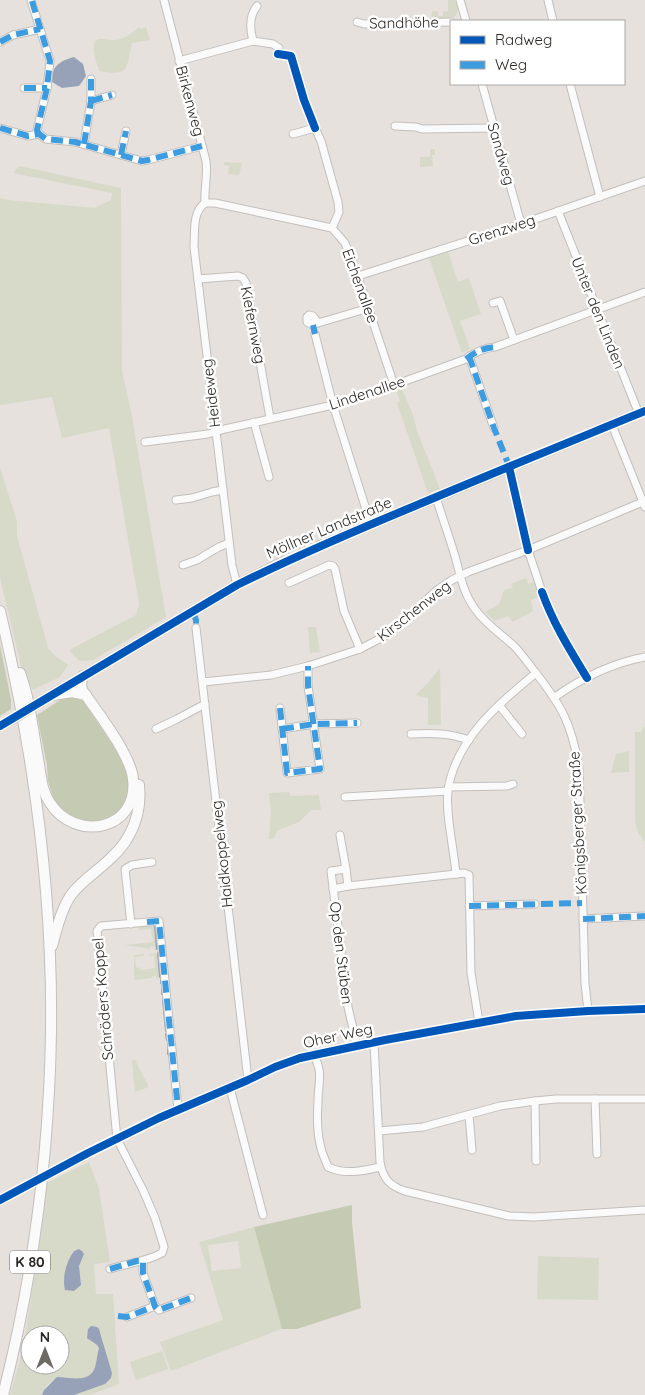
<svg xmlns="http://www.w3.org/2000/svg" width="645" height="1395" viewBox="0 0 645 1395" font-family="Quicksand,sans-serif">
<rect width="100%" height="100%" fill="#e6e1dc"/>
<g fill="#d7dac8" fill-rule="evenodd">
<polygon points="448,0 455,0 458,9 456,15 452,18 432,19 432,11 438,11 438,16 443,16 443,12 448,11"/>
<path d="M139,27L141,29L146,27L150,40L132,43C126,68 130,77 99,71C97,61 91,52 95,41C104,36 106,41 114,40C124,40 132,33 139,27Z"/>
<polygon points="430,149 435,149 435,155 432,155 433,166 420,167 420,157 430,157"/>
<polygon points="224,162 242,163 239,175 228,174 229,166 224,165"/>
<polygon points="19,166 121,188 122,371 131,411 166,617 93,660 79,661 69,650 136,615 139,604 109,428 62,438 52,397 0,405 0,198 8,200 95,208 111,200 112,193 13,173"/>
<polygon points="448,252 458,282 469,278 481,314 460,321 470,349 462,353 429,258"/>
<polygon points="400,384 413,415 417,431 440,489 428,493 397,403 400,401 395,387"/>
<polygon points="0,468 17,521 17,536 48,648 54,655 68,665 60,677 33,690 22,670 0,578"/>
<polygon points="526,578 529,584 536,581 541,596 531,600 533,611 513,622 508,616 495,621 485,612 499,604 504,590 513,588 511,584"/>
<polygon points="308,627 316,627 320,652 310,653"/>
<polygon points="440,668 441,725 428,725 428,698 415,695 428,683"/>
<polygon points="645,726 645,842 638,833 635,822 635,732 640,732"/>
<polygon points="629,751 629,772 611,773 616,754"/>
<polygon points="289,792 291,796 319,795 321,810 311,810 299,822 277,831 274,838 269,839 271,811 269,793"/>
<polygon points="153,924 158,930 157,932 158,950 154,949 154,946 150,947 150,949 125,945 153,942 151,929 139,930 139,927 147,926 147,925"/>
<polygon points="159,953 161,977 156,978 156,976 152,976 152,978 134,980 134,955 144,954 144,956 135,957 136,968 140,967 141,970 155,968 154,955 149,956 149,954"/>
<polygon points="132,1060 135,1060 149,1087 135,1092"/>
<path d="M89,1162L99,1189L110,1262L94,1264L96,1294H113L119,1384L90,1395H74L105,1384L112,1373C106,1360 105,1336 97,1327L91,1342L97,1345L99,1348C96,1355 97,1367 92,1374C79,1388 51,1365 42,1395H10L23,1349L41,1233L47,1183ZM77,1249L82,1257L78,1270L81,1281H64L66,1267L74,1250ZM30,1335H60V1365H30Z"/>
<path d="M254,1227L282,1329L171,1371L160,1342L223,1320L199,1242ZM238,1241L241,1268L212,1271L208,1245Z"/>
<polygon points="538,1256 599,1258 598,1300 537,1299"/>
<polygon points="162,1351 168,1369 136,1380 130,1362"/>
</g>
<g fill="#c5cab2">
<polygon points="0,645 11,700 11,709 0,716"/>
<polygon points="68,697 75,697 83,701 116,750 126,771 130,783 128,794 124,806 119,812 107,820 86,823 62,812 55,803 48,781 47,765 37,715 62,699"/>
<polygon points="352,1205 352,1223 361,1308 297,1329 282,1329 254,1227"/>
</g>
<g fill="#97a1b8">
<path d="M74,57L83,64L86,76L79,86L62,88L52,82C51,66 60,61 74,57Z"/>
<path d="M79,1249L82,1251L84,1254L79,1266L81,1285L74,1291L65,1290C62,1277 66,1262 74,1251Z"/>
<path d="M91,1326L97,1327L99,1329L112,1373L111,1378L105,1384L74,1395H42L44,1390L57,1377C69,1377 90,1384 95,1367C97,1360 97,1354 99,1348L97,1345L87,1338L88,1329Z"/>
</g>
<g fill="none" stroke-linecap="round" stroke-linejoin="round">
<g stroke="#97a1b8" stroke-width="2">
<polyline points="155,926 157,949"/>
<polyline points="158,953 160,977"/>
<polyline points="161,980 161,983"/>
<polyline points="162,989 162,994"/>
<polyline points="163,1000 164,1009"/>
<polyline points="164,1011 166,1031"/>
<polyline points="166,1034 167,1040"/>
<polyline points="168,1047 168,1054"/>
</g>
<g stroke="#c3bfbc" stroke-width="9">
<g id="minor">
<polyline points="31,0 50,61 47,88 37,130 39,134"/>
<path d="M164,0L206,161C208,175 204,189 205,203"/>
<polyline points="460,0 466,21"/>
<polyline points="548,0 553,21"/>
<polyline points="357,22 364,24 451,22"/>
<path d="M253,41C250,30 249,16 257,6"/>
<polyline points="0,42 13,35 40,29"/>
<polyline points="179,61 253,41 273,44 279,48 278,54"/>
<polyline points="482,84 521,224"/>
<polyline points="570,84 600,197"/>
<polyline points="24,88 47,88"/>
<polyline points="91,101 112,95"/>
<polyline points="395,126 416,127 422,129 494,128"/>
<polyline points="0,128 28,136 39,134 46,139 75,142 142,161 148,160 202,146"/>
<polyline points="293,134 315,128 321,141 338,202 339,212 332,228"/>
<polyline points="84,144 91,101 91,79"/>
<polyline points="121,155 126,131"/>
<path d="M205,203C192,212 195,233 194,247L232,565L237,585"/>
<polyline points="205,203 215,203 332,228 345,243 356,271 394,385"/>
<polyline points="558,211 639,414"/>
<polyline points="358,276 521,224 645,181"/>
<polyline points="198,279 238,276 243,278 246,283 270,418"/>
<polyline points="493,303 500,301 514,340"/>
<polyline points="318,323 313,316 309,315 307,317 307,322 313,325 318,323 369,308"/>
<polyline points="315,334 333,405 371,525"/>
<polyline points="469,356 494,428"/>
<polyline points="254,422 269,477"/>
<polyline points="612,425 645,507"/>
<path d="M145,442L208,434L225,429L333,405L394,385L466,359C475,352 483,348 495,347L645,292"/>
<path d="M436,497C442,517 449,536 455,556C460,574 463,593 475,609C486,625 503,635 516,648C523,656 529,664 535,672C562,706 572,725 579,768L585,983L588,1011"/>
<polyline points="176,500 192,498 212,492 223,490"/>
<polyline points="528,550 542,592"/>
<polyline points="183,565 197,560 219,547 229,543"/>
<polyline points="289,583 329,565 333,566 335,569 344,611 360,649"/>
<polyline points="196,628 248,1080"/>
<polyline points="203,682 271,675 308,666 360,649 389,634 436,591 452,580 468,572 528,550 645,501"/>
<path d="M555,697C582,678 613,663 645,657"/>
<polyline points="499,705 522,734"/>
<polyline points="280,708 287,773 320,769 308,686 308,666"/>
<polyline points="156,729 177,719 205,704"/>
<polyline points="282,729 314,724 357,723"/>
<path d="M411,734C432,733 449,733 469,740"/>
<polyline points="449,787 507,786 513,784"/>
<polyline points="345,797 448,791"/>
<polyline points="340,835 346,869"/>
<path d="M456,874C454,849 445,813 448,790C456,739 499,703 536,673"/>
<polyline points="333,889 348,886"/>
<polyline points="469,906 535,904"/>
<polyline points="583,919 645,916"/>
<polyline points="131,924 125,869 132,865 152,862"/>
<path d="M374,1043L380,1162C383,1179 390,1186 405,1191L509,1216L534,1217L645,1210"/>
<polyline points="357,1046 348,1007 331,871 346,869 348,886 456,874 464,873 469,875 471,973 479,1022"/>
<path d="M313,1055C324,1071 318,1083 318,1101C317,1116 317,1134 321,1148C322,1154 326,1161 328,1167C344,1175 363,1171 380,1167"/>
<polyline points="230,1088 263,1215"/>
<polyline points="595,1099 597,1154"/>
<polyline points="535,1101 536,1161"/>
<polyline points="469,1115 472,1150"/>
<polyline points="379,1131 423,1127 500,1106 535,1101 556,1099 645,1099"/>
<polyline points="59,1168 159,1118 248,1080 275,1067 300,1058 385,1040 516,1016 588,1011 645,1009"/>
<polyline points="0,1200 28,1185"/>
<polyline points="143,1261 143,1273 155,1306 159,1310 191,1298"/>
<path d="M110,1269C127,1263 146,1262 162,1253L164,1247L155,1218L143,1190L117,1139L97,931L101,926L159,921L178,1109"/>
<polyline points="127,1317 155,1306"/>
</g>
</g>
<g stroke="#c3bfbc" stroke-width="11">
<g id="major">
<polyline points="40,702 237,585 288,559 328,542 645,411"/>
<polyline points="0,726 13,719"/>
</g>
</g>
<g stroke="#c3bfbc" stroke-width="12">
<g id="highway">
<path d="M0,611C33,749 53,891 51,1033C49,1155 33,1277 3,1395"/>
<path d="M20,673C30,701 33,730 38,759C41,774 41,790 50,803C76,843 139,830 133,779C131,755 96,710 82,690L81,684L83,676"/>
<polyline points="53,695 72,692 86,695"/>
<path d="M52,946C57,928 61,910 71,895C82,880 98,871 111,858C132,839 142,813 139,785"/>
</g>
</g>
<use href="#minor" stroke="#fbfafa" stroke-width="7"/>
<use href="#major" stroke="#fbfafa" stroke-width="9"/>
<use href="#highway" stroke="#fbfafa" stroke-width="10"/>
<g stroke="#c3bfbc" stroke-width="9" stroke-linecap="butt">
<polyline id="minor-bridge" points="28,1185 59,1168"/>
</g>
<g stroke="#c3bfbc" stroke-width="11" stroke-linecap="butt">
<polyline id="major-bridge" points="13,719 40,702"/>
</g>
<use href="#minor-bridge" stroke="#fbfafa" stroke-width="7"/>
<use href="#major-bridge" stroke="#fbfafa" stroke-width="9"/>
<g stroke="#3d9ce0" stroke-width="6" stroke-dasharray="12 6" stroke-linecap="butt">
<polyline points="32,1 50,61 47,88 37,130 39,134"/>
<polyline points="0,42 13,35 40,29"/>
<polyline points="24,88 47,88"/>
<polyline points="91,101 112,95"/>
<polyline points="0,128 28,136 39,134 46,139 75,142 142,161 148,160 202,146"/>
<polyline points="84,144 91,101 91,79"/>
<polyline points="121,155 126,131"/>
<polyline points="313,325 315,334"/>
<polyline points="469,356 494,428 511,471"/>
<path d="M466,359C475,352 483,348 495,347"/>
<polyline points="193,612 196,620 196,628"/>
<polyline points="280,708 287,773 320,769 308,686 308,666"/>
<polyline points="282,729 314,724 357,723"/>
<polyline points="469,906 582,903"/>
<polyline points="583,919 645,916"/>
<polyline points="147,922 159,921 178,1109"/>
<polyline points="110,1269 137,1261 143,1261 143,1273 155,1306 159,1310 191,1298"/>
<polyline points="118,1316 127,1317 155,1306"/>
</g>
<g stroke="#fff" stroke-width="11">
<g id="cycleway">
<polyline points="278,54 291,56 304,100 315,128"/>
<polyline points="509,467 528,550"/>
<path d="M542,592C553,623 570,650 587,678"/>
<path d="M0,726L237,585C294,557 352,532 410,508C488,475 567,443 645,411"/>
<polyline points="0,1200 88,1153 159,1118 248,1080 275,1067 300,1058 385,1040 516,1016 588,1011 645,1009"/>
</g>
</g>
<use href="#cycleway" stroke="#0057b8" stroke-width="8"/>
</g>
<g text-anchor="middle" stroke-width="5" stroke-linejoin="round" paint-order="stroke">
<rect fill="#fff" stroke="#6b6866" stroke-width="1" x="10" y="1250.5" width="40" height="23" rx="4"/>
<g font-size="14" font-weight="bold" fill="#2c2825">
<text x="30" y="1267">K 80</text>
</g>
<g font-size="15" fill="#2c2825" stroke="#fff">
<text transform="translate(404 23) rotate(-1)" y="5">Sandhöhe</text>
<text transform="translate(190 101) rotate(75)" y="5">Birkenweg</text>
<text transform="translate(501 154) rotate(74)" y="5">Sandweg</text>
<text transform="translate(502 230) rotate(-18)" y="5">Grenzweg</text>
<text transform="translate(360 286) rotate(70)" y="5">Eichenallee</text>
<text transform="translate(598 313) rotate(68)" y="5">Unter den Linden</text>
<text transform="translate(253 325) rotate(79)" y="5">Kiefernweg</text>
<text transform="translate(211 393) rotate(-97)" y="5">Heideweg</text>
<text transform="translate(367 393) rotate(-18)" y="5">Lindenallee</text>
<text transform="translate(329 528) rotate(-23)" y="5">Möllner Landstraße</text>
<text transform="translate(414 611) rotate(-38)" y="5">Kirschenweg</text>
<text transform="translate(578 823) rotate(-93)" y="5">Königsberger Straße</text>
<text transform="translate(222 854) rotate(-96)" y="5">Haidkoppelweg</text>
<text transform="translate(341 953) rotate(83)" y="5">Op den Stüben</text>
<text transform="translate(103 999) rotate(-95)" y="5">Schröders Koppel</text>
<text transform="translate(338 1036) rotate(-12)" y="5">Oher Weg</text>
</g>
</g>
<rect x="450" y="20" width="175" height="65" fill="#ffffff" stroke="#aba9a8"/>
<rect x="460" y="36" width="25" height="8" fill="#0057b8" stroke="#aba9a8"/>
<text x="495" y="45" font-size="15" fill="#2c2825">Radweg</text>
<rect x="460" y="61" width="25" height="8" fill="#3d9ce0" stroke="#aba9a8"/>
<text x="495" y="70" font-size="15" fill="#2c2825">Weg</text>
<g transform="translate(45 1350)"><circle r="24" fill="#ffffff" stroke="#aba9a8"/>
<path d="M0-4L9 19L0 12L-9 19Z" fill="#6d6965"/>
<text y="-8" font-size="14" font-weight="bold" text-anchor="middle" fill="#2c2825">N</text>
</g>
</svg>
